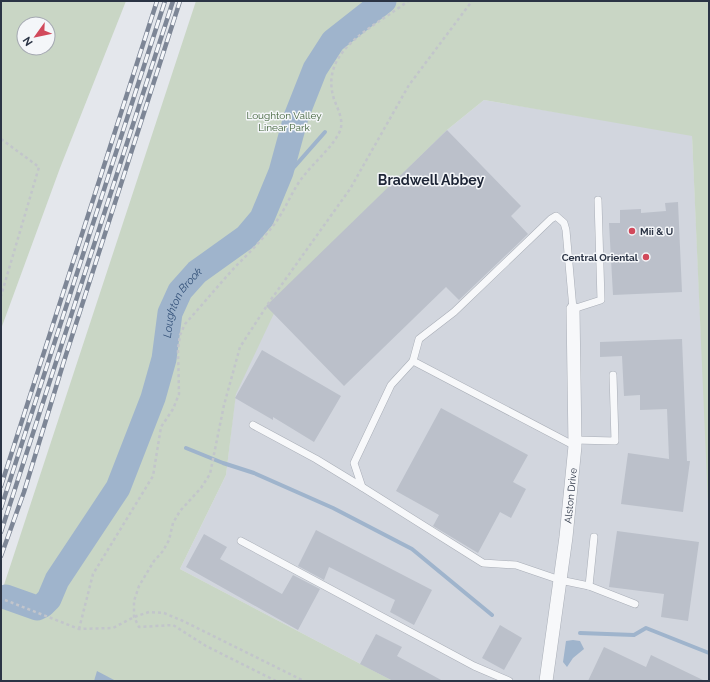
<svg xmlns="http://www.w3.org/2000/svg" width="710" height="682" viewBox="0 0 710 682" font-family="Raleway,sans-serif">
<rect width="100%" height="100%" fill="#e4e7ec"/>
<polygon fill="#d2d6de" points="484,100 692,135 701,336 709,412 709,681 393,681 180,569 226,475 235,398 243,359 266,306 447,130"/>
<g fill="#c9d6c5" fill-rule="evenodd">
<path d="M1,1H126L60,168L1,329ZM24,24H48V48H24Z"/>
<polygon points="196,1 709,1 709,527 692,136 484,100 447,130 286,288 236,394 226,475 180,569 393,681 1,681 1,594"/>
</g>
<g fill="#9fb4cc">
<polygon points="573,640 580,641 584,649 573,658 567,667 563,662 566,641"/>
<polygon points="97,671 116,681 94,681"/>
</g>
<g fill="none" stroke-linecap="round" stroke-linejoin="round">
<g stroke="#9fb4cc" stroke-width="4">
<polyline points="273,191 325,132"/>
<polyline points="186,448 223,463 254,473 333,508 412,549 492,615"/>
<polyline points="580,633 634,635 646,628 709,653"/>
</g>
<path stroke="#9fb4cc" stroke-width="25" id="s1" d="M6,597L37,608L43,605L49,599L57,580L118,488L153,398L164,359L170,313L180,291L197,272L246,237L262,218L281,172L296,117L315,69L333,41L384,1"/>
</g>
<g fill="#bbc0ca">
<polygon points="447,130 521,206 511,216 528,234 459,300 446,287 344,386 266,306"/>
<polygon points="678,202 682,292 613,295 609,223 620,223 620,210 641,209 641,213 666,211 665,203"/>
<polygon points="682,339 687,461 690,461 683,512 621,504 628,453 669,459 667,409 640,410 640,395 624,396 622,356 600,357 600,342"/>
<polygon points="262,350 341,396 314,442 273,417 273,420 235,398"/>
<polygon points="441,408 528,455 513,482 526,489 511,518 500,512 478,553 433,526 439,515 396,491"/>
<polygon points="316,530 432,590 414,625 390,612 395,600 329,567 324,580 298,566"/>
<polygon points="617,531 699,542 688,621 661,617 664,594 609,587"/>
<polygon points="204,534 227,547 220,559 282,594 293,575 320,589 298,630 186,567"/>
<polygon points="500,625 522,638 504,670 482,658"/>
<polygon points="376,634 402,647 397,656 443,681 393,681 360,664"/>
<polygon points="604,647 646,667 651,655 705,681 588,681"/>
</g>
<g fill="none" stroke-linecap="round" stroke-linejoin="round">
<g stroke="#a9aeb7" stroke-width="8">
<g id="lane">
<polyline points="413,361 391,385 354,463 362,487 483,563 516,565 560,580 589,586 635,604"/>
<polyline points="253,425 316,459 362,487"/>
<polyline points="575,440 615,441 613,375"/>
<polyline points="575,446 413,361 419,339 454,312 551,219 556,216 564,223 566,230 573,309 601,300 598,200"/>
<polyline points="241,541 474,666 509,681"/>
<polyline points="589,586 594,537"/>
</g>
</g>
<g stroke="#a9aeb7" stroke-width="14">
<g id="street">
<path id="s2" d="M546,681L566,537L575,446L573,309"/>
</g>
</g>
<g stroke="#c2c5cb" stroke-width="2.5" stroke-dasharray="3 3" stroke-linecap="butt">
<polyline points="1,139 39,167 1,296"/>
<polyline points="5,600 79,629 113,628 134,617 149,612 164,613 183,621 304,681"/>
<path d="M79,629L93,574L153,476L161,427L173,409L179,394L178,349L180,335L185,324C202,305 218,286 235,267C249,253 264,238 276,222C286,208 292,191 302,178C314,162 330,150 339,133C345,122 338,110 334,99C318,49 377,26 408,1"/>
<polyline points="276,681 206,646 173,625 139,627 134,617 134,601 139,586 154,561 163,551 169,540 173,523 180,511 201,488 210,474 224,405 240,347 270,301 350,189 409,85 472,1"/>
</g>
<use href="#lane" stroke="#f7f8fa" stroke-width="7"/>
<use href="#street" stroke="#f7f8fa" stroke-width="13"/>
<g stroke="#7d8696" stroke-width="4.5">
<g id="rail">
<polyline points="1,486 157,1"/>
<polyline points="1,508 165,1"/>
<polyline points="1,532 173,1"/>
<polyline points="1,556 24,492 64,361 180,1"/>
</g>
</g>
<use href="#rail" stroke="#f4f6f9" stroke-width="3" stroke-dasharray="9" stroke-linecap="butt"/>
</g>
<g fill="#d1495b" stroke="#f4f6f9" stroke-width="1.5">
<circle cx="632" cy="231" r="4"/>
<circle cx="646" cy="257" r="4"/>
</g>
<g text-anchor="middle" stroke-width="3" stroke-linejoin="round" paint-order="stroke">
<g font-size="10" fill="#3f6138" stroke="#f4f6f9">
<text x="284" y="119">Loughton Valley<tspan x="284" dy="12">Linear Park</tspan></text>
</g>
<g font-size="10" font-weight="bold" fill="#2b3445" stroke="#f4f6f9" text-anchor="start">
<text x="640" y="235">Mii &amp; U</text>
<text x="638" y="261" text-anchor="end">Central Oriental</text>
</g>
<g font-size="10" fill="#2b3445" stroke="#f4f6f9">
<text dy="4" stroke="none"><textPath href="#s2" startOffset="187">Alston Drive</textPath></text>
</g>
<g font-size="11" font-style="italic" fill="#34527a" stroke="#f4f6f9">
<text dy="4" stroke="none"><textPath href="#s1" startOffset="377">Loughton Brook</textPath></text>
</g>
<g font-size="14" font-weight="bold" fill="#1d2536" stroke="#f4f6f9">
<text x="431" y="185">Bradwell Abbey</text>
</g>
</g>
<rect width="710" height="682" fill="none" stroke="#2b3445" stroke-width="4"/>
<g transform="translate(36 36) rotate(237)"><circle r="19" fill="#f4f6f9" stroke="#a4a8b1"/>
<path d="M0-3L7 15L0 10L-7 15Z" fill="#d1495b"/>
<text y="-6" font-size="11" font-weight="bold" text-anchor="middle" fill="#2b3445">N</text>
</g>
</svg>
